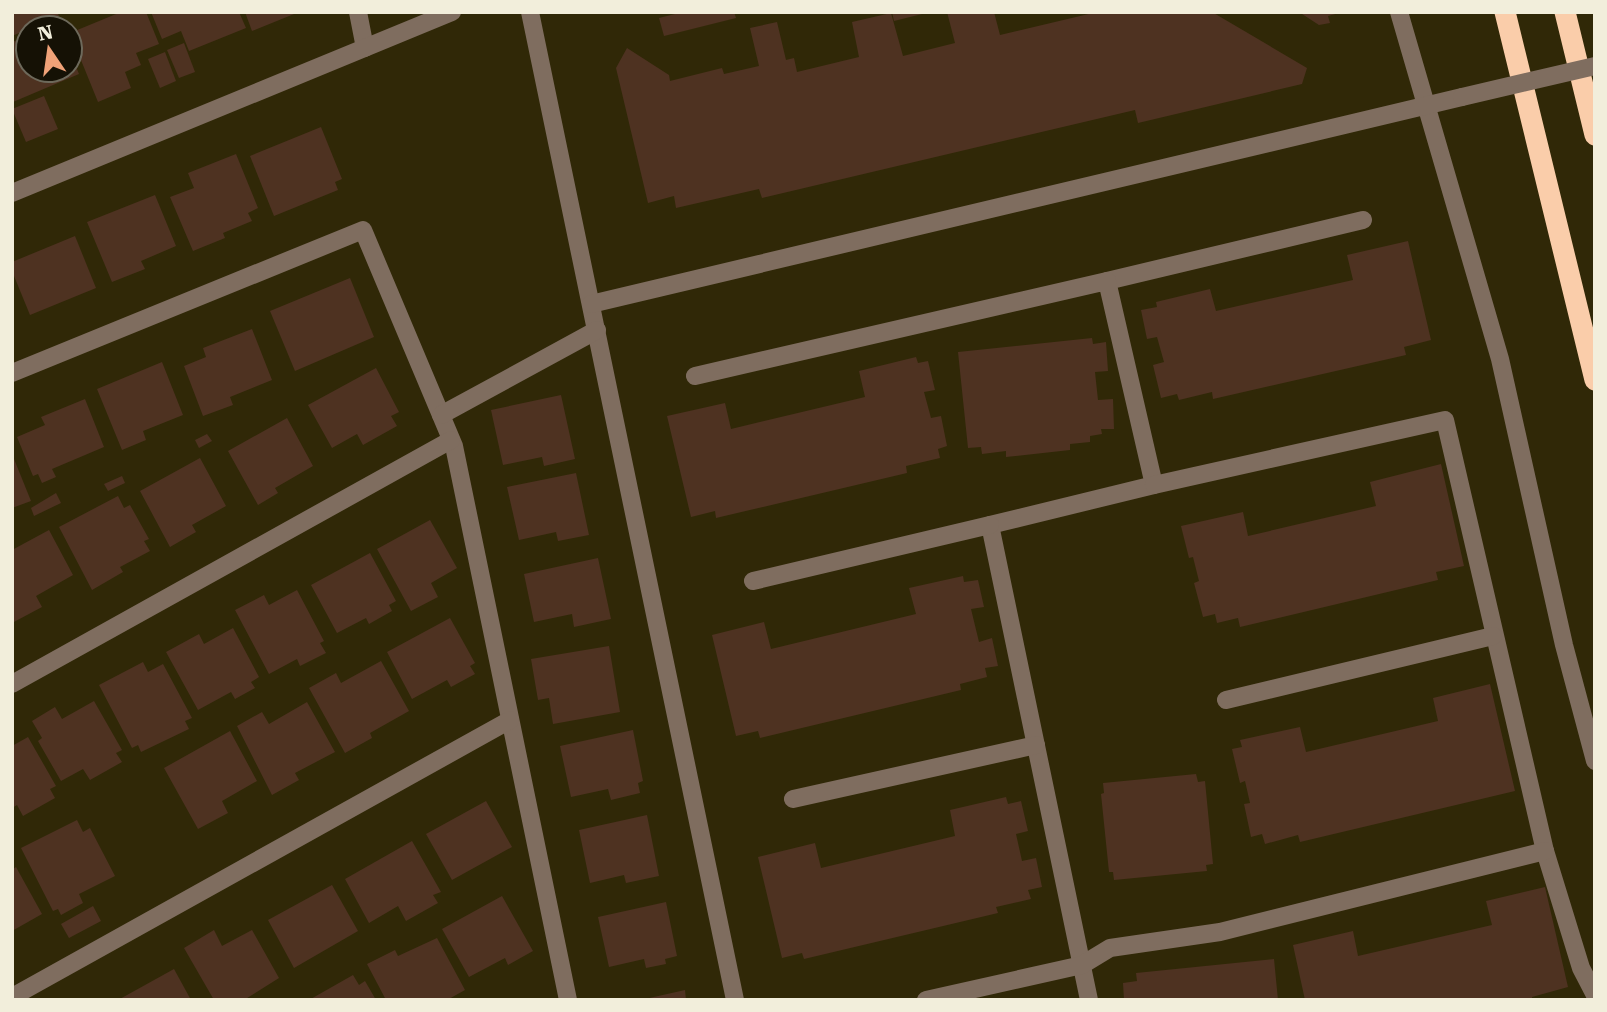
<svg xmlns="http://www.w3.org/2000/svg" width="1607" height="1012" viewBox="0 0 1607 1012" font-family="'Roboto Serif',serif">
<rect width="100%" height="100%" fill="#302807"/>
<g fill="#4e3221">
<polygon points="12,12 57,12 59,16 12,36"/>
<polygon points="121,12 146,12 159,44 136,53 141,65 125,72 131,88 98,102 70,33"/>
<polygon points="151,12 239,12 246,28 189,51 181,31 162,39"/>
<polygon points="245,12 299,12 252,31"/>
<polygon points="683,12 734,12 736,18 664,36 659,18"/>
<polygon points="892,12 926,12 926,13 894,21"/>
<polygon points="947,12 994,12 1000,35 1097,12 1212,12 1307,68 1302,84 1138,123 1135,110 762,198 759,189 676,208 674,196 648,203 616,68 627,48 669,75 670,81 722,68 724,74 759,66 750,28 777,22 786,60 794,58 797,72 859,57 852,22 891,13 903,56 955,43"/>
<polygon points="1299,12 1339,12 1339,13 1328,16 1330,23 1319,25"/>
<polygon points="28,36 28,70 70,70 70,52 79,74 13,102 12,42"/>
<polygon points="184,43 195,72 179,78 167,50"/>
<polygon points="165,52 176,81 160,88 148,59"/>
<polygon points="44,96 58,129 26,142 12,109"/>
<polygon points="321,127 342,179 335,182 338,190 274,216 250,156"/>
<polygon points="236,154 258,208 248,213 252,221 223,233 225,238 193,251 170,197 194,188 188,173"/>
<polygon points="155,195 176,246 141,261 145,269 112,282 87,222"/>
<polygon points="75,236 96,288 30,315 12,271 12,262"/>
<polygon points="1408,241 1431,340 1404,347 1406,355 1213,399 1212,392 1179,400 1177,394 1161,398 1153,365 1164,362 1157,337 1147,339 1141,310 1157,307 1156,302 1210,289 1216,311 1353,280 1347,255"/>
<polygon points="350,278 374,337 295,371 270,311"/>
<polygon points="252,329 272,380 230,397 233,405 203,416 184,366 206,357 203,348"/>
<polygon points="1092,338 1093,344 1106,342 1108,371 1095,372 1098,400 1113,399 1114,429 1101,429 1102,434 1090,436 1090,442 1070,444 1070,450 1006,457 1006,451 982,454 981,447 968,448 958,352"/>
<polygon points="916,357 918,363 928,361 935,390 924,392 931,418 941,416 947,446 938,449 940,458 906,466 907,473 716,518 715,511 691,517 667,416 725,403 731,429 865,397 859,371"/>
<polygon points="162,362 183,415 143,431 146,440 122,450 97,389"/>
<polygon points="376,368 399,412 391,416 397,426 363,445 357,434 332,448 308,405"/>
<polygon points="561,395 575,459 544,466 542,457 503,465 491,410"/>
<polygon points="85,399 104,447 52,469 56,477 42,483 38,474 33,476 17,437 45,425 41,417"/>
<polygon points="287,418 313,466 275,488 278,493 258,505 228,451"/>
<polygon points="207,434 212,441 199,448 195,440"/>
<polygon points="12,454 31,501 12,508"/>
<polygon points="200,458 226,506 192,525 196,532 170,547 140,491"/>
<polygon points="1441,464 1464,566 1436,572 1438,580 1240,627 1238,618 1217,623 1215,614 1203,617 1194,583 1199,581 1193,557 1189,558 1181,526 1243,512 1248,536 1376,506 1370,482"/>
<polygon points="576,473 589,535 558,541 556,532 519,540 507,487"/>
<polygon points="122,476 125,483 108,491 104,484"/>
<polygon points="56,493 61,503 34,516 31,508"/>
<polygon points="118,496 124,508 130,505 149,539 144,541 150,551 120,567 123,572 92,590 59,527"/>
<polygon points="430,520 457,568 431,583 438,597 411,611 377,549"/>
<polygon points="49,530 73,575 36,596 42,607 12,623 12,550"/>
<polygon points="370,553 396,601 389,605 392,611 369,624 366,618 337,633 311,585"/>
<polygon points="598,558 611,619 574,627 572,614 534,622 524,574"/>
<polygon points="963,576 964,582 978,580 984,607 971,609 979,642 992,638 998,666 985,668 987,677 960,684 961,690 760,738 758,731 736,736 712,635 764,622 771,649 916,614 909,588"/>
<polygon points="297,590 324,641 320,643 326,653 300,666 297,659 269,674 235,610 264,595 269,605"/>
<polygon points="450,618 475,663 470,666 475,674 451,687 447,680 412,699 387,652"/>
<polygon points="233,628 259,677 251,682 255,688 235,699 231,692 198,710 166,652 199,634 204,644"/>
<polygon points="609,646 620,712 553,724 549,698 538,700 531,659"/>
<polygon points="381,661 409,711 370,733 372,738 345,753 309,688 336,673 341,683"/>
<polygon points="143,662 148,672 163,664 192,718 185,721 189,729 141,752 138,745 132,748 99,685"/>
<polygon points="1490,684 1515,791 1300,842 1298,835 1265,844 1262,834 1251,837 1244,804 1250,803 1245,781 1240,783 1232,749 1242,747 1240,740 1300,727 1306,752 1438,721 1433,698"/>
<polygon points="94,701 122,750 116,753 122,762 90,780 83,769 61,781 38,741 42,738 32,721 55,707 62,719"/>
<polygon points="307,702 335,752 295,773 299,780 272,795 237,726 262,712 269,724"/>
<polygon points="633,730 643,781 638,783 640,793 611,800 608,789 571,797 560,746"/>
<polygon points="230,731 257,781 222,801 228,813 198,829 164,768"/>
<polygon points="28,737 56,786 50,789 55,798 23,816 17,805 12,808 12,746"/>
<polygon points="1196,774 1198,782 1205,781 1213,864 1206,865 1207,871 1114,880 1113,872 1109,872 1101,794 1104,793 1103,783"/>
<polygon points="1006,797 1008,804 1021,801 1028,831 1016,834 1022,861 1036,858 1042,887 1028,890 1031,899 996,907 998,913 804,959 802,953 782,958 758,857 815,843 821,868 955,836 950,810"/>
<polygon points="486,801 512,847 452,880 426,834"/>
<polygon points="647,815 659,876 626,883 624,875 590,883 579,830"/>
<polygon points="77,820 83,832 90,828 115,876 79,894 83,903 61,915 58,909 53,911 21,848"/>
<polygon points="412,841 441,892 433,895 438,903 406,921 398,906 369,923 345,879"/>
<polygon points="16,867 42,914 12,931 12,870"/>
<polygon points="332,885 358,931 294,968 268,920"/>
<polygon points="1545,887 1568,987 1532,997 1532,1000 1305,1000 1293,945 1353,931 1358,956 1492,925 1486,901"/>
<polygon points="502,896 533,951 508,965 505,958 469,977 442,929"/>
<polygon points="666,902 677,956 665,959 666,964 646,968 644,959 609,967 598,917"/>
<polygon points="93,906 101,921 69,938 61,924"/>
<polygon points="214,930 222,946 252,930 279,978 244,1000 214,1000 184,948"/>
<polygon points="437,938 465,990 447,1000 386,1000 367,964 395,950 398,956"/>
<polygon points="1274,959 1278,1000 1124,1000 1123,983 1137,981 1136,973"/>
<polygon points="174,969 191,1000 118,1000"/>
<polygon points="353,975 359,985 365,981 376,1000 309,1000"/>
<polygon points="685,990 686,1000 645,1000 645,999"/>
</g>
<g fill="none" stroke-linecap="round" stroke-linejoin="round">
<g stroke="#7f6d5f" stroke-width="18">
<polyline points="358,12 365,48"/>
<polyline points="530,12 735,1000"/>
<polyline points="1399,12 1500,359 1564,645 1595,761"/>
<polyline points="12,193 452,12"/>
<polyline points="1107,281 1363,220"/>
<polyline points="591,304 1462,97"/>
<polyline points="12,373 363,230 454,446 568,1000"/>
<polyline points="695,376 1107,281 1154,485 990,525 1089,1000"/>
<polyline points="441,415 597,330"/>
<polyline points="1154,485 1445,420 1545,851 1581,968 1595,995"/>
<polyline points="753,581 990,525"/>
<polyline points="12,684 451,440"/>
<polyline points="1226,700 1493,636"/>
<polyline points="793,799 1036,745"/>
<polyline points="12,997 510,720"/>
<polyline points="926,1000 1082,965 1110,948 1220,932 1545,851"/>
</g>
<g stroke="#facdaa" stroke-width="21">
<polyline points="1505,12 1595,380"/>
<polyline points="1565,12 1595,135"/>
</g>
<polyline stroke="#7f6d5f" stroke-width="18" points="1462,97 1595,66"/>
</g>
<rect width="1607" height="1012" fill="none" stroke="#f2eedb" stroke-width="28"/>
<g transform="translate(49 49) rotate(347)"><circle r="33" fill="#151105" stroke="#6d695b" stroke-width="2"/>
<path d="M0-5L12 26L0 18L-12 26Z" fill="#f0a278"/>
<text y="-10" font-size="19" font-weight="bold" text-anchor="middle" fill="#f2eedb">N</text>
</g>
</svg>
